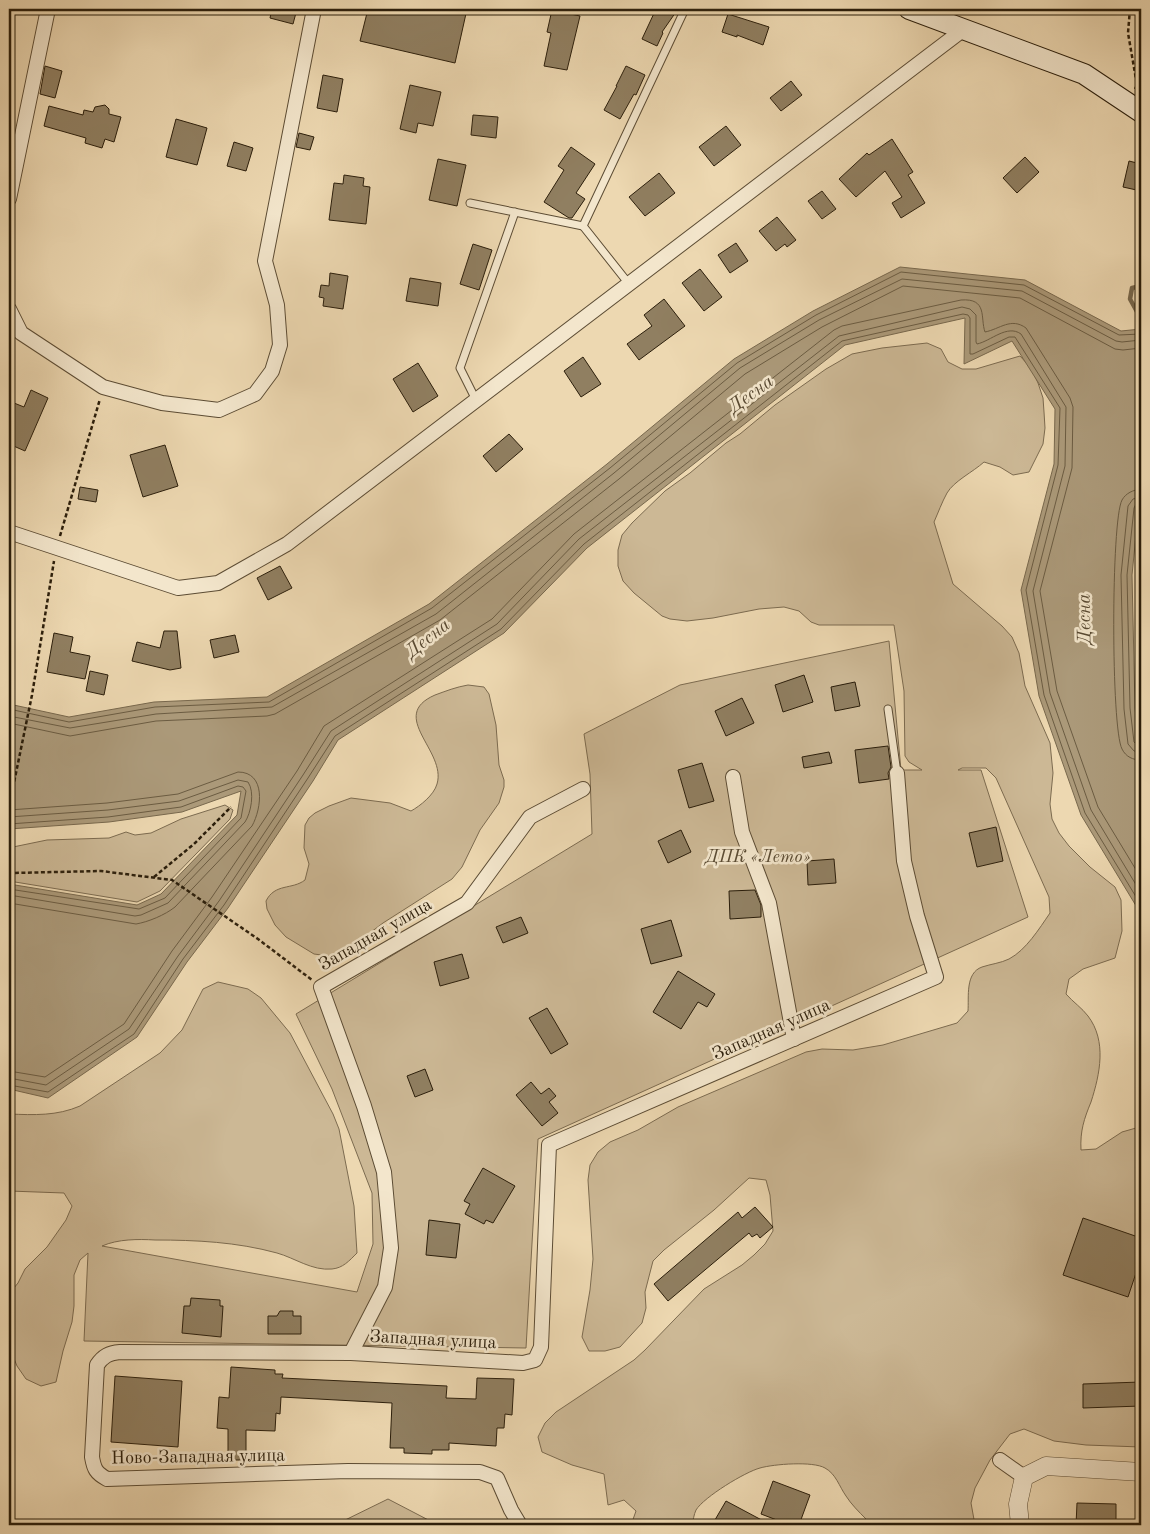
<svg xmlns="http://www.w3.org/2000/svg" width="1150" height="1534" viewBox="0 0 1150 1534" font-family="'Old Standard TT',serif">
<rect width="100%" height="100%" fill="#edd8b1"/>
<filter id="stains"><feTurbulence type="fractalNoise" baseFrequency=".004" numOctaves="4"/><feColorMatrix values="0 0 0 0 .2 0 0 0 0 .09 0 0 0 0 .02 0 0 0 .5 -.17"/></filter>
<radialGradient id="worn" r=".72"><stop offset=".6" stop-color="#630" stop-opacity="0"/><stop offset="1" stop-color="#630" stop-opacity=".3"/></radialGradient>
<g fill="#ccb895" stroke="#7c6b50">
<path d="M927,343L941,349L948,362L962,369H976L1020,356L1031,368L1038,383L1043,398L1044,412L1045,428L1043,444L1029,472L1013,475L1000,467L984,462C973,472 954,481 947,493C942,502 938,513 934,522L953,584L1002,626L1012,637L1019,653L1025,686L1050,743L1053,773L1050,804L1052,819L1059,833L1069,846L1090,867L1115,887L1121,900L1122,931L1115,958L1083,969L1069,979L1066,994C1073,1002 1082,1008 1088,1016C1107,1041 1100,1074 1091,1102C1084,1119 1080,1131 1081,1150L1096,1149L1122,1132L1136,1128L1141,1131V1192L1137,1204L1141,1219V1447L1086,1445L1054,1441L1024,1429L1010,1434L990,1460L975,1488L971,1503L975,1525H865L866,1519C859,1512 851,1504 846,1496C839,1486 836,1474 825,1468C813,1461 774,1464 760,1468C745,1472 704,1497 696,1510C694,1514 693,1521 692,1525H631L636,1511L624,1500L608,1505L604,1474L572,1465L542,1452L538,1437L545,1423L556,1412L634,1360L645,1350L704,1289L742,1265L754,1255L765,1244L773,1231L770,1195L766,1180L749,1178L714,1210L664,1250L653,1261L645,1292L646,1308L642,1323L620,1347L605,1351H589L582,1337L590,1290L593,1259L588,1180L590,1165L598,1152L610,1142L638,1130L678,1107L806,1052L822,1049L853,1050L883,1045L957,1023L968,1011C969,997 965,973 982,967C991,964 1001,963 1009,959C1026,950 1039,929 1050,913L1049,897L996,778L986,768H962L958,770H981L1028,917L538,1139L526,1348L84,1341L88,1253L80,1260L74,1275V1306L72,1322L63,1351L56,1382L41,1386L26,1379L17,1366L9,1346V1294L18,1283L25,1269L47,1247L66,1220L72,1206L64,1193L9,1191V1114C34,1115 57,1116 80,1106L160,1053L182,1030L203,989L218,982L248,989L261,998L290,1033L333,1114L339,1129L354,1206L357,1253C349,1261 343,1268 332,1269C312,1271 295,1258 277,1253C237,1242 196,1240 155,1240C138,1239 118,1239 102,1246L357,1292L373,1244L372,1193L332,1089L296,1014L592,834L590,774L584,734L680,685L889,641L901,770H922L909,762L905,756L904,691L894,625H819L811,622L799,611L784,607L759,609L713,618L687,621L670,619L662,616L634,593L623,581L618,566V550L622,535L632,523L665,491L690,473L726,443L740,434L775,405L826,369L852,354L882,348Z"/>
<path d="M468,685L484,687L489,694L496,725L499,765L504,780V787L499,803L480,830L462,867L452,879L383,923L346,951L329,956L314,954L286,937L275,925L267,909L266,901C275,883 292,890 305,880L309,864L304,848L305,825L309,818L315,813L329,806L351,798L390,803L411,811C420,806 434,795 437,784C447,751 387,716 435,695C446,691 456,687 468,685Z"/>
<polygon points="225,805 233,810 230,819 160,891 137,902 9,881 9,837 13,847 47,840 109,838 126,832 135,835 151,833 181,819"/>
<polygon points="388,1499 438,1525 335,1525"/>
</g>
<polygon fill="#ab9979" stroke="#78684d" points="900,267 1025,280 1121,331 1141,329 1141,484 1132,575 1135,708 1141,761 1141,914 1081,815 1039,696 1021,590 1054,464 1055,409 1012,341 964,364 965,318 845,345 587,548 504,633 338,740 313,781 228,908 187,962 137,1037 48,1098 9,1089 9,884 137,905 161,894 237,815 241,791 182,812 109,822 9,829 9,704 69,717 154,702 267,697 429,604 607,464 734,359 813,311"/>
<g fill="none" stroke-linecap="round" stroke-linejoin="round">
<g stroke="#6b5c42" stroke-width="1">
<path d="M1141,489C1133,490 1126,493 1122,500C1111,521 1111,728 1122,749C1126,757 1133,760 1141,760"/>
<polyline points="1141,497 1133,499 1128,506 1121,575 1124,709 1128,744 1134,751 1141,752"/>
<polyline points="1141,503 1136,504 1134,508 1127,575 1130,708 1134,742 1137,745 1141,746"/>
<polyline points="9,709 69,722 155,707 269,702 432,608 610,468 737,363 816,315 901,272 1024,285 1119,335 1141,334"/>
<polyline points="9,716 70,728 156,714 272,707 436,614 614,473 740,368 819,320 902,279 1022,291 1116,341 1122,342 1141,340"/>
<polyline points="9,723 70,736 156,721 267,716 275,714 440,620 619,479 745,374 822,327 903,286 1020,298 1115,349 1123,350 1141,348"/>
<path d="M9,810L107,803L178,794L238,772C266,772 262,808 252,826L175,907C165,915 148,922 136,924L9,903"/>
<path d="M9,817L108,810L179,801L238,780L248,782C255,792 251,813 245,822L168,903L141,915L135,916L9,895"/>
<polyline points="9,824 108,817 181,807 238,786 243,787 246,791 241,818 165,898 139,909 9,889"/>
<path d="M9,1071L45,1077L124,1024L172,951L212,897L297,771L324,726L492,619L574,534L834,330L842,326L961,300C988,298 980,318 985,332C1000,329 1011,317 1026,328L1070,398L1073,407L1072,468L1040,591L1057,691L1098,807L1141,878"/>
<path d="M9,1078L46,1085L129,1029L178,956L219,901L303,775L331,731L497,624L579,539L839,336L962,307L970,309L976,315V342L977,344C991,341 1007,324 1021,334L1066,407L1065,466L1033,591L1050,693L1091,810L1141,893"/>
<polyline points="9,1085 48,1092 134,1034 183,959 224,905 308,778 335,736 501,629 584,544 842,341 963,314 968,315 970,318 970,354 973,354 1009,337 1015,337 1060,408 1058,465 1026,590 1044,695 1085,813 1141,905"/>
</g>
<polyline stroke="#78684d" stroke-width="4.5" points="1141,286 1132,288 1130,299 1141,319"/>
</g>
<g fill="#907f61" stroke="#2b1e0b">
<polygon points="272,9 297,9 293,24 270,18"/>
<polygon points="368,9 467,9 455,63 360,41"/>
<polygon points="656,9 678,9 662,32 663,33 657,46 642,39"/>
<polygon points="552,10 580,16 567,70 544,66 551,33 547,32"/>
<polygon points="728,14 769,27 763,45 737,35 737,37 722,32"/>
<polygon points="45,66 62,71 55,98 40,94"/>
<polygon points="626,66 645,75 636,95 634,94 620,119 604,110 617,86 616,86"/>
<polygon points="323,75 343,79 337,112 317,108"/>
<polygon points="791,81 802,95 781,111 770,98"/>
<polygon points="410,85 441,92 433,126 418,123 416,133 400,129"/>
<polygon points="105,105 109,109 109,114 121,117 114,142 105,139 102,148 85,143 86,138 44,126 49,106 83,115 84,110 93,112 95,107"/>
<polygon points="473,115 498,117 496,138 471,135"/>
<polygon points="176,119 207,128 197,165 166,157"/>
<polygon points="726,126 741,145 714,166 699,147"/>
<polygon points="299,133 314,137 310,150 296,147"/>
<polygon points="892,139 913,172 908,175 925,203 901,218 892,203 902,197 885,171 856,197 839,179 867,153 869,155"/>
<polygon points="234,142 253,148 246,171 227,166"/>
<polygon points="571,147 595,164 576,193 585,199 572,218 569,218 544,202 564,170 558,166"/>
<polygon points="1025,157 1039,172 1017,193 1003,178"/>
<polygon points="438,159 466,165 457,206 429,200"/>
<polygon points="1129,161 1141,164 1141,191 1123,187"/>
<polygon points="659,173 675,193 645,216 629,197"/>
<polygon points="344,175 364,178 363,186 370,187 366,224 329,220 334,183 343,184"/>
<polygon points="822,191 836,209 822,219 808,201"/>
<polygon points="777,217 796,240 787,247 785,244 776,251 759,231"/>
<polygon points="736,243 748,261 730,273 718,255"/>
<polygon points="473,244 492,250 479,290 460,284"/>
<polygon points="700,269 722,297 704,311 682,283"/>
<polygon points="330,273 348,276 343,309 323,306 324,298 319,297 321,285 329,286"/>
<polygon points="410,278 441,283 438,306 406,301"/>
<polygon points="664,299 685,326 639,360 627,344 652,326 644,315"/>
<polygon points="583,357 601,384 581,397 564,371"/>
<polygon points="418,363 438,396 413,412 393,379"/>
<polygon points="31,390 48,398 25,451 9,444 9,401 24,407"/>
<polygon points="509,434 523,449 496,472 483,456"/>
<polygon points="165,445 178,486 143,497 130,455"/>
<polygon points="80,487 98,490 96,502 78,499"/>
<polygon points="280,566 292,588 268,600 257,578"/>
<polygon points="164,631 177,631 181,668 170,670 132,661 137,642 160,648"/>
<polygon points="54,633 73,637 70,652 90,656 85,679 47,672"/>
<polygon points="235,635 239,652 214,658 210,640"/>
<polygon points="90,671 108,675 104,695 86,691"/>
<polygon points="804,675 813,702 783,712 775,685"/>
<polygon points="855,682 860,706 835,711 831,687"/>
<polygon points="742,698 754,723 726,736 715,711"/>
<polygon points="888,746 891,767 888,773 889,779 859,783 855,750"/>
<polygon points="829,752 832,763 804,768 802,757"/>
<polygon points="702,763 714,801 689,808 678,770"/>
<polygon points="996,827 1003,861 977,867 969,833"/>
<polygon points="681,830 691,852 668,863 658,841"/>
<polygon points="834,859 836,883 808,885 807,861"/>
<polygon points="755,890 761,905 761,917 730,919 729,891"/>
<polygon points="521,917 528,933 503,943 496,927"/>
<polygon points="671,920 682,956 651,964 641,929"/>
<polygon points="462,954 469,978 440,986 434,962"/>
<polygon points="678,971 715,994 707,1007 698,1002 681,1029 653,1012"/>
<polygon points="547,1008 568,1044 551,1054 529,1018"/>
<polygon points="425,1069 433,1090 415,1097 407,1076"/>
<polygon points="531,1082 541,1094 549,1088 556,1096 549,1102 558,1113 542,1126 516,1095"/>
<polygon points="483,1168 515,1186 493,1223 486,1220 484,1224 465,1214 470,1204 464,1201"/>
<polygon points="755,1207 773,1227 760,1238 757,1234 752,1237 749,1233 668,1301 654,1284 738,1212 742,1218"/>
<polygon points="1083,1218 1141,1238 1141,1258 1128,1297 1063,1275"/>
<polygon points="429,1220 460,1224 456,1258 426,1255"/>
<polygon points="191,1298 220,1300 220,1306 223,1306 221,1337 182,1333 184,1306 190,1306"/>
<polygon points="280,1311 293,1311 293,1316 301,1316 301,1334 268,1334 268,1316 277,1316"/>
<polygon points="231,1367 275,1370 275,1374 283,1374 282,1378 447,1386 446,1398 476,1399 477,1378 514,1379 512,1415 505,1414 504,1428 497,1428 496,1446 449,1443 449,1450 432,1450 432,1454 404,1453 404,1448 390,1448 392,1403 281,1397 280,1414 276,1413 275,1431 246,1430 246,1460 228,1460 228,1429 217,1428 219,1397 229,1398"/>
<polygon points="115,1376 182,1381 178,1447 111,1442"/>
<polygon points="1141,1382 1141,1406 1083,1408 1083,1384"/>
<polygon points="773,1481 810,1495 799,1525 790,1525 761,1514"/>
<polygon points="726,1501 771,1525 712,1525"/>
<polygon points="1077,1503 1116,1504 1116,1525 1076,1525"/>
</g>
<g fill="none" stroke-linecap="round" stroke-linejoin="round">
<g stroke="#5c4c34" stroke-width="9">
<g id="service">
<polyline points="470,203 583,226"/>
<polyline points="629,284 583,226 685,9"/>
<polyline points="476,400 460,368 515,212"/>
<polyline points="888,709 897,773"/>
</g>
</g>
<g stroke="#5c4c34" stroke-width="16">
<g id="minor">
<polyline points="9,199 48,9"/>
<polyline points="9,309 21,333 103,387 162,403 219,410 255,394 272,371 280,345 277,305 265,261 314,9"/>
<polyline points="9,532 178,588 218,583 287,544 964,29"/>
<polyline points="733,777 742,832 769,903 794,1039"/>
<polyline points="351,1353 385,1287 391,1248 384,1172 364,1106 321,987 467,903 530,817 583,789"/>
<polyline points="1000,1460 1024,1477"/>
<path d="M520,1525L511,1510L497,1478L480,1472L348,1471L107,1479C96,1473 94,1469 92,1457L97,1365C103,1356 109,1353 120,1352L351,1353L523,1363L535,1360L541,1347L549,1145L936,977L917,916L904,861L897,773"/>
</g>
</g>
<g stroke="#5c4c34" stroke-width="19">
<polyline id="tertiary" points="1020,1525 1018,1504 1024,1477 1046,1466 1141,1472"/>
</g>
<g stroke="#2b1e0b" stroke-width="22">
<polyline id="secondary" points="909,9 1084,74 1141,112"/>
</g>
<g stroke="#2b1e0b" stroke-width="2.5" stroke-dasharray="4 2.5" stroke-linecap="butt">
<polyline points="1130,9 1128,33 1137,85 1135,89"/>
<polyline points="60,536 100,399"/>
<polyline points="9,807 32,695 54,561"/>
<polyline points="9,871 12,873 101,871 172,880 258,939 312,980"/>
<polyline points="154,877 194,844 231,807"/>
</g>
<use href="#service" stroke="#f3e6cc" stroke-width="7"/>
<use href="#minor" stroke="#f3e6cc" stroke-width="14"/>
<use href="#tertiary" stroke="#f3e6cc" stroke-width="18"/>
<use href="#secondary" stroke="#f3e6cc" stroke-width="20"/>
</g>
<g text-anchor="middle" stroke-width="5" stroke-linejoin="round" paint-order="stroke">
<g font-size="18" font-style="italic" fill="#5b4c34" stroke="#f3e6cc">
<text x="758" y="862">ДПК «Лето»</text>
</g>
<g font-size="18" fill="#2b1e0b" stroke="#f3e6cc">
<text transform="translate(375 934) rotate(-30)" y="6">Западная улица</text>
<text transform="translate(771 1029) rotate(-24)" y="6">Западная улица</text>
<text transform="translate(433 1339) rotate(3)" y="6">Западная улица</text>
<text transform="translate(198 1456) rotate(-1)" y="6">Ново-Западная улица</text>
</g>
<g font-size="19" font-style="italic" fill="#584932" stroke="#f3e6cc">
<text transform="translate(750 393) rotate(-36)" y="7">Десна</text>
<text transform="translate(1083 619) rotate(-91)" y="7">Десна</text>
<text transform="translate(427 637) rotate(-38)" y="7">Десна</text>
</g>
</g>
<rect width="1150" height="1534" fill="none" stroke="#edd8b1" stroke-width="30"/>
<rect x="10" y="10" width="1130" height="1514" fill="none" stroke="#2b1e0b" stroke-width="2.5"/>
<rect x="15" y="15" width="1120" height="1504" fill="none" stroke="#2b1e0b"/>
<rect width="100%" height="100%" filter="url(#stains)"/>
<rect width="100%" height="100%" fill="url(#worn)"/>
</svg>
